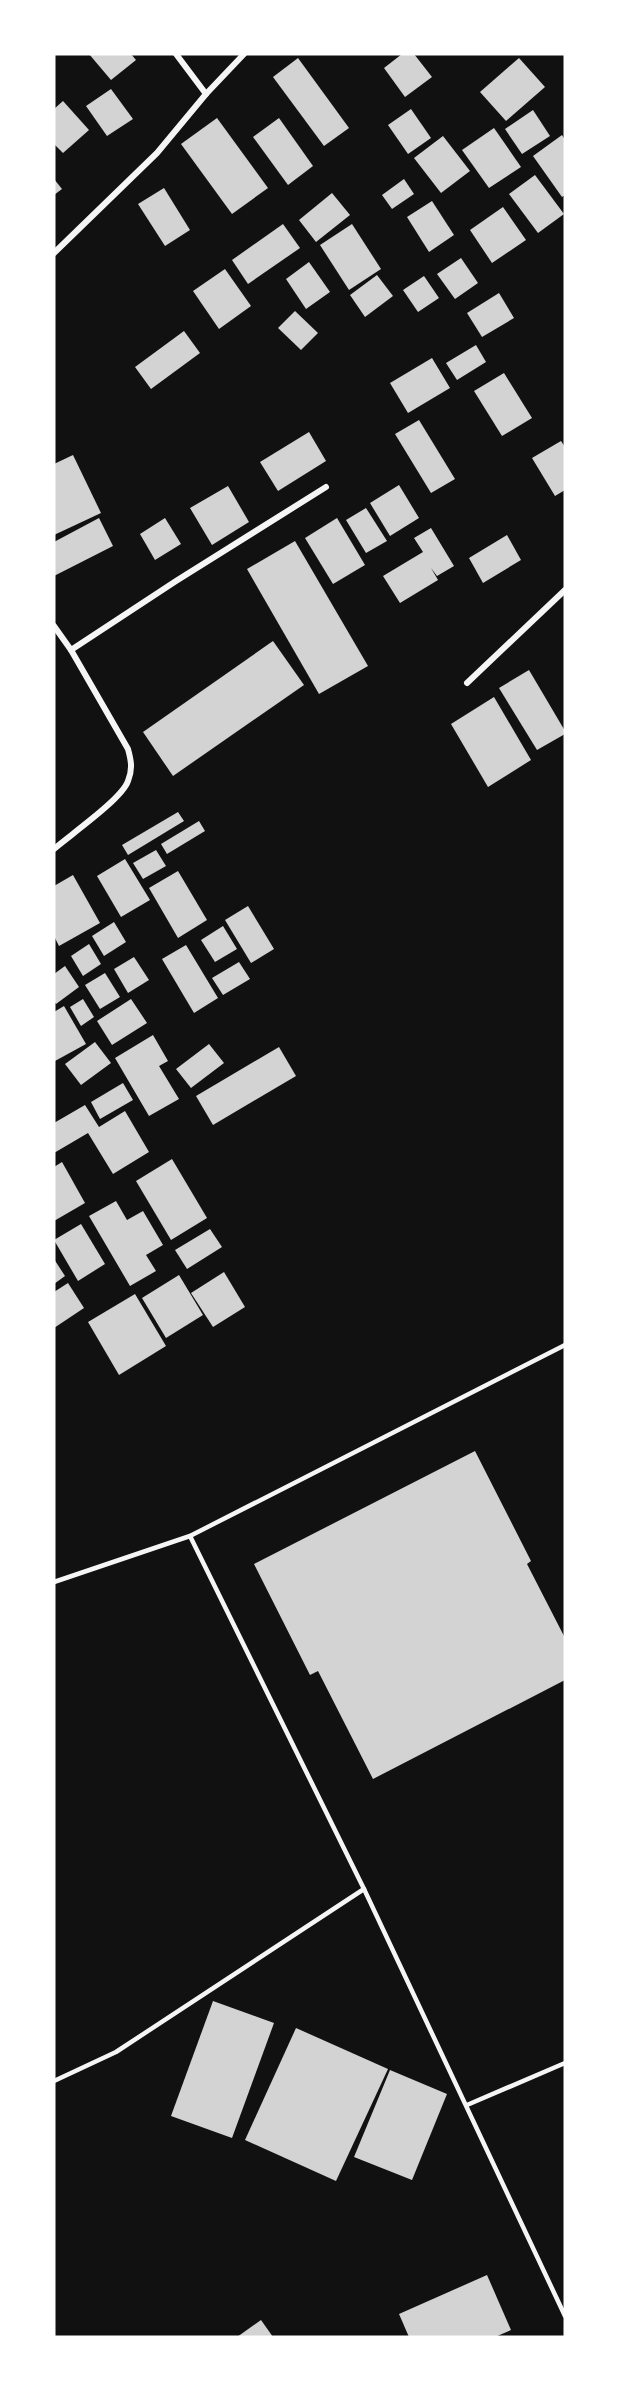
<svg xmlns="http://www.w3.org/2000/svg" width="619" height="2391" viewBox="0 0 619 2391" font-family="'PT Sans',sans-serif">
<rect width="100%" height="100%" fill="#111"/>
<g fill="#d3d3d3">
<polygon points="89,54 131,54 136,60 111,80"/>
<polygon points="402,54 414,54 432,77 405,97 384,68"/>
<polygon points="298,58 349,128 324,146 273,77"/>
<polygon points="519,58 545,87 506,121 480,92"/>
<polygon points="111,89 133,119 107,136 86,106"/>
<polygon points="63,101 89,130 63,153 54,144 54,109"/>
<polygon points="411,109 431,138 408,154 388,125"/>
<polygon points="533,110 550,136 522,154 505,129"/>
<polygon points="217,118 268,188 232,214 181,144"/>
<polygon points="279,118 313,166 288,185 253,137"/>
<polygon points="494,128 521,167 489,188 462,150"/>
<polygon points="562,135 565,140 565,195 562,197 533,156"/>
<polygon points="443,136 470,171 441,193 414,158"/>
<polygon points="535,175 564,214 538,233 509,194"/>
<polygon points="54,179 62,189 54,195"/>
<polygon points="404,179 414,194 392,209 382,195"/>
<polygon points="164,188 190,230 165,246 138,204"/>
<polygon points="332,193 350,215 316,242 299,220"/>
<polygon points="432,201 454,235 429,252 407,217"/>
<polygon points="503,207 526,240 492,263 470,230"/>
<polygon points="283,224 300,248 248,284 232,260"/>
<polygon points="352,224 381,269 349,290 320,245"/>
<polygon points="461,258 478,283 455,299 437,274"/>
<polygon points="309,262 330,292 306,309 286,279"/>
<polygon points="225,269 251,306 219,329 193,291"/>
<polygon points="377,275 393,296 365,317 350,295"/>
<polygon points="424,276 439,298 418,312 403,290"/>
<polygon points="499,293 514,318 482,337 467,313"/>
<polygon points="295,311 318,333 301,350 278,328"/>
<polygon points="184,331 200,353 151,389 135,367"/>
<polygon points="476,345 486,362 457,380 446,363"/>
<polygon points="432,358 450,388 408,413 390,383"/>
<polygon points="504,373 532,418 502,436 474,391"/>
<polygon points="419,420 455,479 431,493 395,434"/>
<polygon points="309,432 326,461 278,491 260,462"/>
<polygon points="561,441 565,447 565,490 555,496 532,458"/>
<polygon points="73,455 101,513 54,535 54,464"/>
<polygon points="399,485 419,518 390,536 370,503"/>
<polygon points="228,486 249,522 212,545 190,508"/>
<polygon points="366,508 387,541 366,553 346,520"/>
<polygon points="99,518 113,546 54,576 54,542"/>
<polygon points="165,518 181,544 155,560 140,534"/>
<polygon points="337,518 365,565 333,584 305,538"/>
<polygon points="431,528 454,566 437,576 431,568 438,580 400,603 383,576 423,552 414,538"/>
<polygon points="507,535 521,560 483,583 469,558"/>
<polygon points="295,541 368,666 319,694 247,569"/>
<polygon points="273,641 304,685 173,776 143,732"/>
<polygon points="529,670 565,731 565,734 537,750 499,688"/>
<polygon points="494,697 531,760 488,787 451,724"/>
<polygon points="178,812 184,821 128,855 122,845"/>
<polygon points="199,821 205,831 167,854 161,844"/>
<polygon points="156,850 166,866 143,879 133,863"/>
<polygon points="125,859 150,900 121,917 97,876"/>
<polygon points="178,871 207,920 178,938 149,888"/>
<polygon points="73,875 100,923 59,946 54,936 54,886"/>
<polygon points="248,906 274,949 251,963 225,920"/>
<polygon points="114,922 126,942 104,956 92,936"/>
<polygon points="223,926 237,949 215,962 201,940"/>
<polygon points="89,944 101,964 83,976 71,956"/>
<polygon points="186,945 218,998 194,1013 162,959"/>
<polygon points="134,957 149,980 128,993 114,969"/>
<polygon points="239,962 250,979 223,995 212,978"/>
<polygon points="65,966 79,987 56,1004 54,1001 54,974"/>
<polygon points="105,973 120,997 100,1009 85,985"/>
<polygon points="83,999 94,1017 81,1026 70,1007"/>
<polygon points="131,999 147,1023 112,1045 97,1021"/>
<polygon points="64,1006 86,1044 55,1061 54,1012"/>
<polygon points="153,1035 168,1061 159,1066 179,1099 149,1116 115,1058"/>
<polygon points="95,1042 111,1063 81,1085 65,1064"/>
<polygon points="209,1044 224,1063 191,1088 176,1069"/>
<polygon points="279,1047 296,1076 213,1125 196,1096"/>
<polygon points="123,1083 133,1100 100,1119 91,1102"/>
<polygon points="85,1105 99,1127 125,1111 149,1152 113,1174 88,1133 54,1153 54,1123"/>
<polygon points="172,1159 207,1218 171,1240 136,1181"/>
<polygon points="62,1162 85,1203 54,1221 54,1167"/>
<polygon points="116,1201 127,1220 143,1211 163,1245 146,1255 156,1271 130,1286 89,1216"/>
<polygon points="81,1224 105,1264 78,1281 54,1240"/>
<polygon points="210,1229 222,1247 187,1269 175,1250"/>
<polygon points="54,1259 65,1276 54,1284"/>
<polygon points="224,1272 245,1307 213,1327 191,1293"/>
<polygon points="179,1275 203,1315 166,1338 142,1298"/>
<polygon points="68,1283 84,1308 54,1328 54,1292"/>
<polygon points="135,1294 166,1346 119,1375 88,1322"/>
<polygon points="475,1451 531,1561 527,1564 565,1638 565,1680 373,1779 318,1671 310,1675 254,1564"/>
<polygon points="213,2001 274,2023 232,2138 171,2116"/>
<polygon points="296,2028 388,2069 336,2181 245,2140"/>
<polygon points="390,2070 447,2094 412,2180 354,2157"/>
<polygon points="487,2275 511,2330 495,2337 409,2337 399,2314"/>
<polygon points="261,2320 273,2337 237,2337"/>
</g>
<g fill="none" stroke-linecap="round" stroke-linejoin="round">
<g stroke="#f5f5f5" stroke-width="4.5">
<polyline points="190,1536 364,1889 565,2316"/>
<polyline points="54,1582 190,1536 565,1345"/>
<polyline points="54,2081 116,2052 364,1889"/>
<polyline points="467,2105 565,2063"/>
</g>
<g stroke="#f5f5f5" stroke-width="6">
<polyline points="176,54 206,94"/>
<polyline points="54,253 157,153 206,94 244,54"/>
<path d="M54,626L71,650L128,749C131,760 133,769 128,781C122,799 70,835 54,849"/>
<polyline points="71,650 176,581 326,487"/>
<polyline points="467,683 565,590"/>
</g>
</g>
<rect width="619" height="2391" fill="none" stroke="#ffffff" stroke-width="111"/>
</svg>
